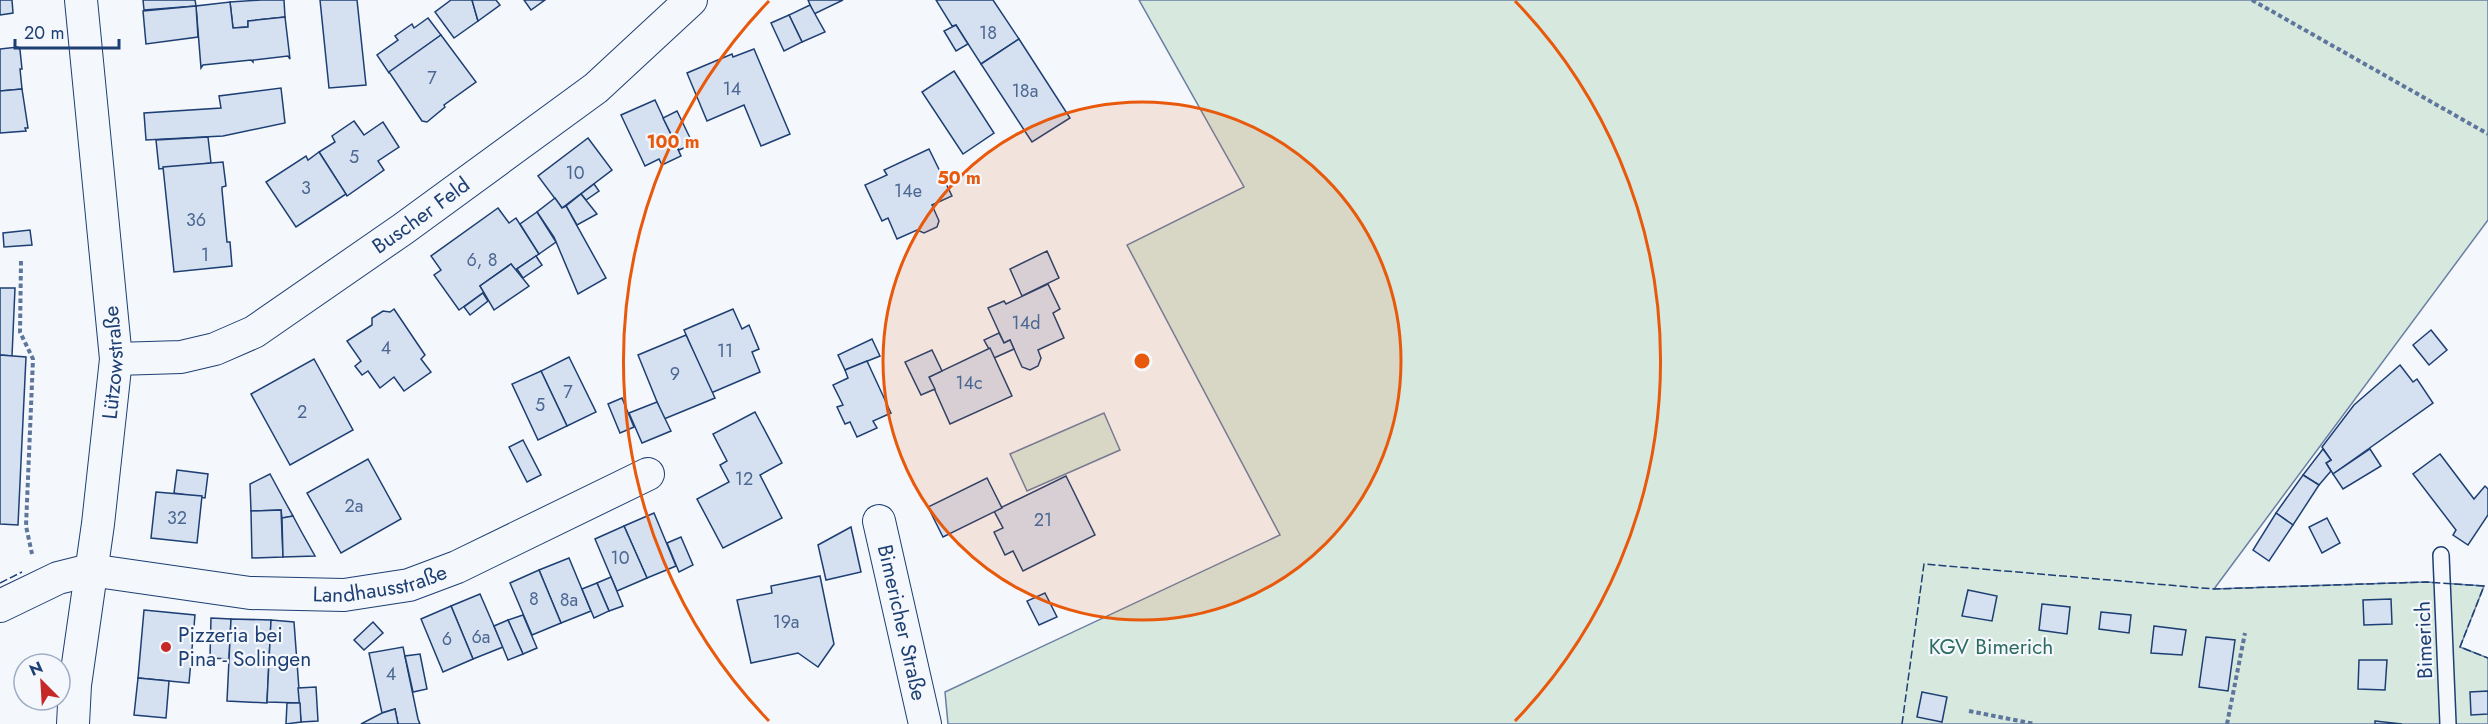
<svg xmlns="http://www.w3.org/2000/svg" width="2488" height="724" viewBox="0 0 2488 724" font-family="Jost,sans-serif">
<rect width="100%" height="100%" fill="#f4f7fb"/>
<g fill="#d7e8df" stroke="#687fa3" stroke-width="1.5">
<polygon points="1139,0 2488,0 2488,220 2214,589 2426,582 2484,586 2460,647 2488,658 2488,724 948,724 945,692 1280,535 1127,245 1244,187"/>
<polygon points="1104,413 1120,450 1027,491 1010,454"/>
</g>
<g fill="#d5e0f0" stroke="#1d3f73" stroke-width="1.5">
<polygon points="0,0 12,0 13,13 0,15"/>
<polygon points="143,0 195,0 196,6 144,10"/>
<polygon points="261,0 284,0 285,17 248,21 248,27 233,28 230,2"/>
<polygon points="320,0 357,0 366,85 329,88"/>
<polygon points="451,0 472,0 478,21 454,38 435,12"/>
<polygon points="472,0 496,0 500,5 478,21"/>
<polygon points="524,0 545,0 531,10"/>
<polygon points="808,0 843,0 814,14"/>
<polygon points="936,0 993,0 1019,39 981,64 956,25 952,26"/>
<polygon points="230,2 233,28 248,27 248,21 285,17 290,59 288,56 253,60 253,62 251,60 203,65 201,68 196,6"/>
<polygon points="810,5 825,32 802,42 789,15"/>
<polygon points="196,6 198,37 146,44 143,11"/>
<polygon points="789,15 802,42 784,51 771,23"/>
<polygon points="428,18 441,35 389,73 377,55 398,40 395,36 412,24 414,28"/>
<polygon points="956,25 968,44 956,51 944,31"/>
<polygon points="441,35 476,82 444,105 445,107 427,122 422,121 389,72"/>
<polygon points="1019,39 1070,118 1032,142 981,64"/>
<polygon points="18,47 20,50 22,69 20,69 22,89 0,91 0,49"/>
<polygon points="754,49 790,134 761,146 744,105 707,121 687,73 732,54 733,57"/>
<polygon points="954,71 994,133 963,154 922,92"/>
<polygon points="281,88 285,123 223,136 146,140 144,113 221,108 219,96"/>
<polygon points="22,89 28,128 25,128 26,131 0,133 0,91"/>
<polygon points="655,100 681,156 662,165 659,159 645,166 621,115"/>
<polygon points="677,111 693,144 679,150 663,118"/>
<polygon points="354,121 364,135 383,122 399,147 378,161 384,170 347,196 319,152 335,142 332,136"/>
<polygon points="208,137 211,163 159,169 156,140"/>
<polygon points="588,138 612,170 562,208 538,176"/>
<polygon points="929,149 952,196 932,205 939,221 937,227 924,233 917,230 897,239 888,218 882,221 865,185 887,175 884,170"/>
<polygon points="319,152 346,194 296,227 266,182 306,156 308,160"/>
<polygon points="223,162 226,186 222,187 222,190 227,242 230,242 232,266 174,272 163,167"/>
<polygon points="594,184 599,191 586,200 581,194"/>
<polygon points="581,194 597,214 577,225 566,206"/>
<polygon points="555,198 562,208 566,206 606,278 578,294 554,237 537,212"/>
<polygon points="498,208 509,223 516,218 539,254 515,270 511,264 480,286 484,292 459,310 434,275 441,270 431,256"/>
<polygon points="537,212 556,242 539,254 520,224"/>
<polygon points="30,230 32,245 4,247 3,233"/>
<polygon points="1047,251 1059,278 1022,296 1010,269"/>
<polygon points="536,256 542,265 523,278 517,269"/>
<polygon points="511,264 529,286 494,310 480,286"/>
<polygon points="1048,284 1060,309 1053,313 1064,338 1038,350 1041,358 1038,366 1030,370 1022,367 1010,340 1004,343 988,308 1004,301 1006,304"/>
<polygon points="0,288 15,288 12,356 0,355"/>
<polygon points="483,293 488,301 470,315 464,307"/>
<polygon points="394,309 425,355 421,359 431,372 404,391 394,377 380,388 368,371 362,375 355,366 361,361 347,341 372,325 372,318 383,311 390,312"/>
<polygon points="733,309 742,329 749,325 759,349 752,352 760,372 711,393 684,330"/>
<polygon points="2431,330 2447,350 2429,365 2413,345"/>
<polygon points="999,333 1004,343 1010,340 1014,349 994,358 984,340"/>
<polygon points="686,335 715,398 664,419 638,355"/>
<polygon points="872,339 880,356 845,370 838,355"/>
<polygon points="990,348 1012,396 950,424 929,377"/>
<polygon points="932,350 942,371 929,377 935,389 921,395 905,362"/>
<polygon points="0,355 26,357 18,525 0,524"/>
<polygon points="569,357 596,412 567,426 541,371"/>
<polygon points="314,359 353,430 290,465 251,394"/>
<polygon points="867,361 891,413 873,421 877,428 857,437 850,422 845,424 837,407 843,405 833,385 848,378 845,370"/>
<polygon points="2400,365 2413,382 2417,379 2433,403 2333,474 2326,463 2331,460 2322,447 2354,405"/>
<polygon points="541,371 567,426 538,440 512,384"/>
<polygon points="622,398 634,427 620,433 608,404"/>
<polygon points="657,402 671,431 642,443 629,413"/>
<polygon points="755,412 782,463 760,475 782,518 723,548 697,499 729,482 720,465 727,461 713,434"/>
<polygon points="523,440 541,475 527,482 509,447"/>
<polygon points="2323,449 2331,460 2326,463 2331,471 2319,485 2303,475"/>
<polygon points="2370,449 2381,466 2343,489 2333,474"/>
<polygon points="2440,454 2474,499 2485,486 2488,489 2488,515 2468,545 2453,535 2456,530 2413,474"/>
<polygon points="368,459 401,519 341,553 307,493"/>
<polygon points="177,470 208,474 205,498 174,493"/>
<polygon points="270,474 283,498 293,516 282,518 281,510 251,511 250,484"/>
<polygon points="2303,475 2319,485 2293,525 2276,513"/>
<polygon points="1066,476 1095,535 1023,571 1013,551 1005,555 994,532 1003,528 994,511"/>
<polygon points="987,478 1002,508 943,537 928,507"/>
<polygon points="156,492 202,496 197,543 151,538"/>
<polygon points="281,510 283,557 252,558 251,511"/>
<polygon points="654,513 676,566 647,578 624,526"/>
<polygon points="2276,513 2293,525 2269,561 2253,550"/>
<polygon points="293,516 301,531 315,556 283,557 282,518"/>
<polygon points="2327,518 2340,543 2322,553 2309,527"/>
<polygon points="624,526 647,578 617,591 595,539"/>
<polygon points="851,527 861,572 826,580 818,545"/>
<polygon points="681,537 693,565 679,572 667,543"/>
<polygon points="569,558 591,611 561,623 539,570"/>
<polygon points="539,570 561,623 532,635 510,583"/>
<polygon points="820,576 834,644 818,667 798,653 751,663 737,600 772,593 771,586"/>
<polygon points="611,577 623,606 609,611 597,583"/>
<polygon points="597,583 609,611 594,618 582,589"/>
<polygon points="1968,590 1997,596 1992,621 1962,616"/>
<polygon points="1045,593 1057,617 1039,625 1027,601"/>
<polygon points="480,594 503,647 473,659 451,606"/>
<polygon points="2391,599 2392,624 2364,625 2363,600"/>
<polygon points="2042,604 2070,607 2067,634 2039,630"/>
<polygon points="451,606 473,659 443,672 421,619"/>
<polygon points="144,610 195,615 189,683 138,678"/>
<polygon points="2101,612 2131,615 2129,633 2099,629"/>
<polygon points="523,615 537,648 523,654 508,620"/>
<polygon points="211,618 231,619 229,659 210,658"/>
<polygon points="231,619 271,620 267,703 227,701"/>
<polygon points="271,620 294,622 300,703 267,702"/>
<polygon points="508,620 523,654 508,660 494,626"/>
<polygon points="373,622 383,633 364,650 354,640"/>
<polygon points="2154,626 2186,630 2182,655 2151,653"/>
<polygon points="2206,637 2235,640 2228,691 2199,687"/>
<polygon points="403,647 418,719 420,724 398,724 395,709 382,713 369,653"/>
<polygon points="420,654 427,689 413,692 405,656"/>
<polygon points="2359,660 2387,660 2385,690 2358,689"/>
<polygon points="138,678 169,681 166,718 134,715"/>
<polygon points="316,687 318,721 301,722 298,688"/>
<polygon points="2488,691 2488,714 2471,715 2470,692"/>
<polygon points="1922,692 1947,697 1942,722 1917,717"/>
<polygon points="287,703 300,703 301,722 286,724"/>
<polygon points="395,709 398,724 361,724 382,713"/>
<polygon points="2375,721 2402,724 2375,724"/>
</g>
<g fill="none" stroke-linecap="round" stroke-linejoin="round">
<g stroke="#1d3f73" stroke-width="18">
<polyline id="service" points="2441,555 2448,724"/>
</g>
<g stroke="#1d3f73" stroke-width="34">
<g id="minor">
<path id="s1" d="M116,359L181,357L215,349L254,332L403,229L596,88L691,0"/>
<path id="s2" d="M879,521L925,724"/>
<path id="s3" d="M0,606L58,578L90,570L250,593L344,595L409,585L457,567L648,474"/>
<path id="s4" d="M73,724L75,685L98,524L116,359L81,0"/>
</g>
</g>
<g stroke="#5e769c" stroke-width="4" stroke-dasharray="4.5 3" stroke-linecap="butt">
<polyline points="2252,0 2488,134"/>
<polyline points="21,261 20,332 33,359 26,526 32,554"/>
<polyline points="1969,711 2035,724"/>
<polyline points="2227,724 2245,633"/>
</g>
<use href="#service" stroke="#f4f7fb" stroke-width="15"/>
<use href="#minor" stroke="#f4f7fb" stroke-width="32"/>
<g stroke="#1d3f73" stroke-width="1.5" stroke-dasharray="8 3" stroke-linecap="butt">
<polyline points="0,583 22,572"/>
<polyline points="1902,724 1924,564 2214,589 2426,582 2484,586 2460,647 2488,658"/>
</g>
</g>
<circle cx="1142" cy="361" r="259" fill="#e8590c" fill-opacity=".12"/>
<g fill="none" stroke="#e8590c" stroke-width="3">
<circle cx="1142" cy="361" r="259"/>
<path d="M769 721A518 518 0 0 1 769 1M1515 1A518 518 0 0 1 1515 721"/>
</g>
<circle fill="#c62828" stroke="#f4f7fb" stroke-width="2" cx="166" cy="647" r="6"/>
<g text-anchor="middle" stroke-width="4.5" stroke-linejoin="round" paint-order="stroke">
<g font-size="18" fill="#4b6792">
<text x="988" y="39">18</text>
<text x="432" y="84">7</text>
<text x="732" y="95">14</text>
<text x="1025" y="97">18a</text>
<text x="354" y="163">5</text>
<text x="575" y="179">10</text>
<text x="306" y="194">3</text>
<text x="908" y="197">14e</text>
<text x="196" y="226">36</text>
<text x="205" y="261">1</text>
<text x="482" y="266">6, 8</text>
<text x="1026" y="329">14d</text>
<text x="386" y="354">4</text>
<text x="725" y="357">11</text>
<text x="675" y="380">9</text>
<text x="969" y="389">14c</text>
<text x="568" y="398">7</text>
<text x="540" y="411">5</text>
<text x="302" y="418">2</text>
<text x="744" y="485">12</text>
<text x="354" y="512">2a</text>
<text x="177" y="524">32</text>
<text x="1043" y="526">21</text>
<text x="620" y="564">10</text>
<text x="534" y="605">8</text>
<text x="569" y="606">8a</text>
<text x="786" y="628">19a</text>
<text x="481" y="643">6a</text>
<text x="447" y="645">6</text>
<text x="391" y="680">4</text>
</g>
<g font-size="21" fill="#1d3f73" stroke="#f4f7fb">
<text dy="7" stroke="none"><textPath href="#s1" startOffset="346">Buscher Feld</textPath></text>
<text dy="7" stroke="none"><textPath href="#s4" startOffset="364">Lützowstraße</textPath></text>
<text dy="7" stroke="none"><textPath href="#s3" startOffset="390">Landhausstraße</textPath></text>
<text dy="7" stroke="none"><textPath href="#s2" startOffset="104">Bimericher Straße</textPath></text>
<text transform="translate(2424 640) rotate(-92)" y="7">Bimerich</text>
</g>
<g font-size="21" fill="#1d3f73" stroke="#f4f7fb" text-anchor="start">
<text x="178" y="642">Pizzeria bei<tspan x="178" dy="24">Pina - Solingen</tspan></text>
</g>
<g font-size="21" fill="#2c6c60" stroke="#f4f7fb">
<text x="1991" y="654">KGV Bimerich</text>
</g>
</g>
<circle cx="1142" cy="361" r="9" fill="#e8590c" stroke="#f4f7fb" stroke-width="3"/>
<g font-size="18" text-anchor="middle" font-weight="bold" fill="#e8590c" stroke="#f4f7fb" stroke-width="4.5" stroke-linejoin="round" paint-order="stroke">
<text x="673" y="148">100 m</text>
<text x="959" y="184">50 m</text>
</g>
<g transform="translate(42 682) rotate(336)"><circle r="28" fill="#f4f7fb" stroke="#9eadc5" stroke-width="1.5"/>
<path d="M0-4.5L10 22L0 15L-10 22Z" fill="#c62828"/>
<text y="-9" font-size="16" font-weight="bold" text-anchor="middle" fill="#1d3f73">N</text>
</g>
<path d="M15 39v9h104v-9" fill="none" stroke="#1d3f73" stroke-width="3"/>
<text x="24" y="39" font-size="18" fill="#1d3f73" stroke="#f4f7fb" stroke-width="4.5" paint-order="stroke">20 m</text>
</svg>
